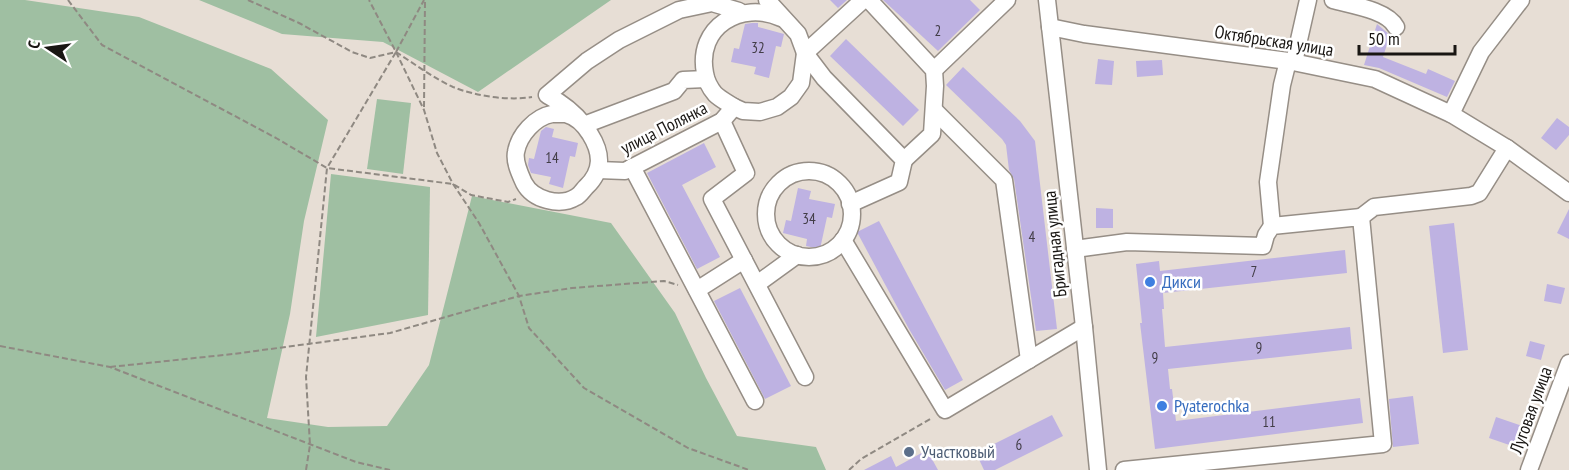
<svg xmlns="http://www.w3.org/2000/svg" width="1569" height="470" viewBox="0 0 1569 470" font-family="'PT Sans Narrow',sans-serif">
<rect width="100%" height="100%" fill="#e7ded5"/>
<g fill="#9fbfa2">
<polygon points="0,0 25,0 139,17 271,69 328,120 304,221 290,314 267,418 328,427 387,426 429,365 472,196 611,223 675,313 706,378 737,436 816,447 826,470 0,470"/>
<polygon points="199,0 611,0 478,92 383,42 282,34"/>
<polygon points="377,99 411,103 403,174 367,169"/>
<polygon points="331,174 430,187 428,315 316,337"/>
</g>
<g fill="#beb2e2">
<polygon points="830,0 847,0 838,8"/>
<polygon points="883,0 970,0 980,10 938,51"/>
<polygon points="752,23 758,23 758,27 784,34 781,47 776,46 769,78 754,74 756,67 731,62 734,48 739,49 745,24"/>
<polygon points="1377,24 1390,35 1383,57 1426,74 1428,69 1455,81 1447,97 1379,68 1364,65"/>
<polygon points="846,39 919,110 903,126 830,56"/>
<polygon points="1098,59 1114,61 1112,85 1095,84"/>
<polygon points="1162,60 1163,75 1137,77 1136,61"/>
<polygon points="963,67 1020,121 1035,141 1057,329 1036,331 1014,179 1009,170 1006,145 1002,139 946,85"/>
<polygon points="1557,118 1569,127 1569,135 1556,150 1541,138"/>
<polygon points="546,127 554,129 552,137 578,143 575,157 570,156 563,188 549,184 551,177 531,173 528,165 529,158 534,159 541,131"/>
<polygon points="704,143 716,167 682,185 720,257 697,269 647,173"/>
<polygon points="798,188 811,191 809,199 835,204 832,218 827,217 820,249 806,246 807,239 783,233 786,220 791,221"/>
<polygon points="1096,208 1113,209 1113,228 1096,228"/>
<polygon points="1569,209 1569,239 1557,233"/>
<polygon points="879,221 963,380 945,390 909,329 857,232"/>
<polygon points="1454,223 1468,350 1443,353 1429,226"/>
<polygon points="1345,250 1347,273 1163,293 1164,309 1162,309 1165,347 1350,327 1352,349 1168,369 1170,389 1172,389 1176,421 1360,398 1363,423 1155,449 1140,323 1142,323 1136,264 1159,261 1160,271"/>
<polygon points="1547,284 1565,288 1561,304 1544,301"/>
<polygon points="740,288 791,386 765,399 714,301"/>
<polygon points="1530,341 1545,345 1541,360 1526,356"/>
<polygon points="1413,396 1419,444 1393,447 1389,399"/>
<polygon points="1052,415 1063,436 995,470 984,470 976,453"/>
<polygon points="1496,417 1528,428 1521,449 1489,438"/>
<polygon points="927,450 938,470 864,470 891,456 896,467"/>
</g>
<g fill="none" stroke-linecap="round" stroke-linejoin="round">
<g stroke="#968e86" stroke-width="19">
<g id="minor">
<polyline points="767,0 798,34 805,53 824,78 904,160 899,182 850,204"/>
<polyline points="869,0 934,70 935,86 932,134 904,160"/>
<polyline points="1047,0 1084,327 1098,470"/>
<path d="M1333,0C1351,5 1387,10 1396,27"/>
<polyline points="1050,27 1084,34 1288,61 1375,79 1451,114 1507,148 1569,193"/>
<polyline points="1294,62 1308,0"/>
<polyline points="934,70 1007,0"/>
<path d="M706,79L683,80L674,91L584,125C573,111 562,103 547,95L587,61L619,40L679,10L712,3L739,11"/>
<path d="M734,107C728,103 720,99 715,94C710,88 706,80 705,73C696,27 741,0 781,18"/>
<polyline points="934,110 1004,180 1029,360"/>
<path d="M566,114C577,117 584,124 590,134C602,153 603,171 586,187C583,190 580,195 576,197C560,207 533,200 524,183C520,174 514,162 516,152C519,135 535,117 552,114C557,114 561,114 566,114Z"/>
<polyline points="1451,114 1481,52 1521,0"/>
<polyline points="722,121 746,173 712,199 805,377"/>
<polyline points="632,167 755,401"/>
<polyline points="598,170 625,171 722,121 734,107 743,111 760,112 777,107 791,97 801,83 805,53 863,0"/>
<circle cx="809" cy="214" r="43"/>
<polyline points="1361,217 1374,207 1471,196 1479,193 1507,148"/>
<polyline points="1272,226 1268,182 1282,85 1288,61"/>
<polyline points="843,240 945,410 1084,327"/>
<polyline points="1075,249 1127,242 1263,246 1266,235 1272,226 1361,217 1383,444 1124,470"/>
<polyline points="757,284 797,255"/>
<polyline points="697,290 744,260"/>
<polyline points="1529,470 1569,363"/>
</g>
</g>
<g stroke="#8f8982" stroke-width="2" stroke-dasharray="6 3" stroke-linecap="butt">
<polyline points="68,0 102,45 276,138 327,168 453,184 471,195 508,202 516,199"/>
<path d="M248,0L299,23L352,52L370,58L396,52C413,63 435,79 453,87C475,96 509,101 532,97"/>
<polyline points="396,52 424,110 437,153 453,184 479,223 519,296 529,328 584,388 688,448 749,470"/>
<polyline points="396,52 424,0"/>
<polyline points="424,107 425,0"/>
<polyline points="0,346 110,367 356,462 390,470"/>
<polyline points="110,367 233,354 390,333 519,296 572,288 664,281 678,285"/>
<polyline points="306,470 310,445 306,377 327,168 396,52 369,0"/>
<polyline points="849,470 861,459 932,418"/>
</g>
<use href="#minor" stroke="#fff" stroke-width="16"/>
</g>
<g fill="#3f7fe0" stroke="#fff" stroke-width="2">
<circle cx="1150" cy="282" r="6"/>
<circle cx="1162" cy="406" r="6"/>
</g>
<circle fill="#5c6f8a" stroke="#fff" stroke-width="2" cx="909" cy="452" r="6"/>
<g text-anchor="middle" stroke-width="5" stroke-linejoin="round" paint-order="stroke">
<g font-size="15" fill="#423d47">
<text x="938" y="36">2</text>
<text x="758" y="53">32</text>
<text x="552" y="163">14</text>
<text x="809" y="224">34</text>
<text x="1032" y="242">4</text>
<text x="1254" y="277">7</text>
<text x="1259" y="353">9</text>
<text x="1155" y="363">9</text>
<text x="1269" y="427">11</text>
<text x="1019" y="450">6</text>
</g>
<g font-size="18" fill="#191613" stroke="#fff">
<text transform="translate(1274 41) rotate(9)" y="6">Октябрьская улица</text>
<text transform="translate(664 128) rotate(-27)" y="6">улица Полянка</text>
<text transform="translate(1055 244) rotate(-96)" y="6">Бригадная улица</text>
<text transform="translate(1531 410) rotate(-70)" y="6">Луговая улица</text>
</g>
<g font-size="18" fill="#366cbe" stroke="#fff" text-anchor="start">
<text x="1162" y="288">Дикси</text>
<text x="1174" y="412">Pyaterochka</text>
</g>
<g font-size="18" fill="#4e5e75" stroke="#fff" text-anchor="start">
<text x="921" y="458">Участковый</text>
</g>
</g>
<g transform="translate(48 48) rotate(283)" stroke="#ffffff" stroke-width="4.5" paint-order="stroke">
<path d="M0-4.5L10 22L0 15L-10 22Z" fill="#191613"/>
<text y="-9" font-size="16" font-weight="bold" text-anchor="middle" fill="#191613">С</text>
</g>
<path d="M1359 45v9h96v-9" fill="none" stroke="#191613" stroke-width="3"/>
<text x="1368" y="45" font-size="18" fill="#191613" stroke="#ffffff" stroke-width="4.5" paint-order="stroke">50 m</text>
</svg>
